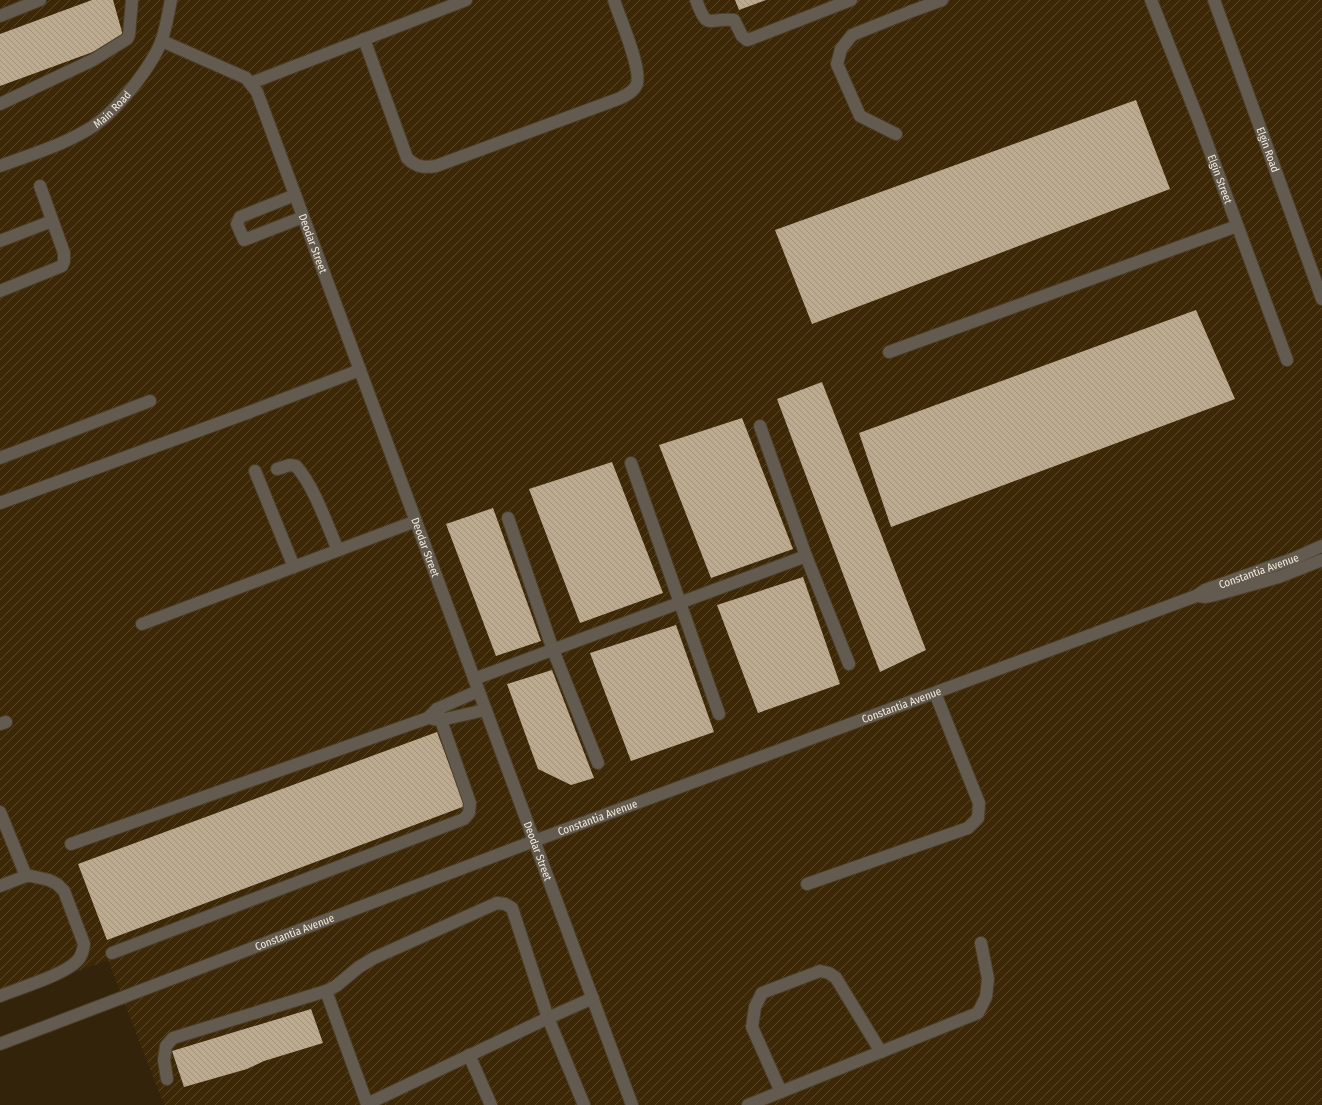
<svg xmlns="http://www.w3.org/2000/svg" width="1322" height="1105" viewBox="0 0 1322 1105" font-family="'Fira Sans Condensed',sans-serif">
<defs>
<pattern id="industrial-furrows" width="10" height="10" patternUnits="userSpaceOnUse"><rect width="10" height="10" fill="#3c2807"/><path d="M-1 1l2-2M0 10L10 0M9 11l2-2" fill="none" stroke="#59472b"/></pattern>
<pattern id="building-back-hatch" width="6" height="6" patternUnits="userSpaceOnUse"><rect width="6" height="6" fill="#beab8f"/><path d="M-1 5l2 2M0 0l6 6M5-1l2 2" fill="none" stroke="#a1927c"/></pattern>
</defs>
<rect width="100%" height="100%" fill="#32230a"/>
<polygon fill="url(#industrial-furrows)" points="0,0 1322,0 1322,1105 164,1105 108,960 0,1000"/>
<g fill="url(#building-back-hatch)">
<polygon points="92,0 113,0 124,39 101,49 0,86 0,34"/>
<polygon points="735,0 766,0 739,10"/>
<polygon points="1136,100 1170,189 812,324 775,230"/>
<polygon points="1196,310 1235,399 891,527 859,433"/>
<polygon points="822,382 926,650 880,672 777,399"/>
<polygon points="742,418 793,549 711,578 659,445"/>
<polygon points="612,462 663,593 580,623 529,489"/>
<polygon points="493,508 541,641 496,656 446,524"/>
<polygon points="803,577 840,684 758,713 717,605"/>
<polygon points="676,625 714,732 631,761 590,653"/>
<polygon points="552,670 594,778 571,785 538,769 507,684"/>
<polygon points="437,732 465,806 107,940 78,864"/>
<polygon points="311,1009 323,1043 264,1061 247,1069 184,1087 172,1051"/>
</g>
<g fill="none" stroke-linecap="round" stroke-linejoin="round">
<g stroke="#4d3f27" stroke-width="14">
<g id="minor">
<path d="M696,0C708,32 707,17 734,20L742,36L747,40L753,38L851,0"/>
<path id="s1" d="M1151,0L1198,119L1287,360"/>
<path id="s2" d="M1214,0L1322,299"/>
<polyline points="0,16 40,0"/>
<path d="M364,39L407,158C416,167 424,168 436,166L618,99C625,96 632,93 636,86C644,72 619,17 614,0"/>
<path id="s3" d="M162,41L246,78L257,92L632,1105"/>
<polyline points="251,83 466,0"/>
<polyline points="0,104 93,60 127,39 129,35 132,0"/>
<polyline points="896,134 860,116 837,64 841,49 852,35 912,11 942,0"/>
<path id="s4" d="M0,166C32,154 67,144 95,125C118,109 151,67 161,42C166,29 168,14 171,0"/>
<polyline points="295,195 240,217 237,224 244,240 303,217"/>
<polyline points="0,241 52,221"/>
<polyline points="0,291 62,266 64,261 64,253 40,186"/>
<polyline points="889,352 1237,226"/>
<polyline points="760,426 806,556 849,664"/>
<polyline points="0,458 150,401"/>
<polyline points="631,463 719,714"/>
<path d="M277,469L290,465L296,466C314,486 327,525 338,550"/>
<polyline points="255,471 294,567"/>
<polyline points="0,503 247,413 360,370"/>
<polyline points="508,518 553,650 598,763"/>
<polyline points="1198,596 1206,597 1215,595 1279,577 1322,560"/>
<polyline points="142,624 416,521"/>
<polyline points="474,679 806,556"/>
<polyline points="433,719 441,720 485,710"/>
<polyline points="0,724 6,722"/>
<polyline points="0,812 26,876"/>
<polyline points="71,844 428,718 437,709 478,691"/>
<polyline points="807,884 968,828 978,818 979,803 935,693"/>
<path d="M0,886L26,876H31L49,880L57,884L64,891L84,944C83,951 82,956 77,961C64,975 19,988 0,996"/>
<polyline points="112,953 464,819 469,813 470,803 437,709"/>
<polyline points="326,991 367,1104 548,1018 584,1105"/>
<path id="s5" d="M0,1044L534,841L1196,596L1205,590L1295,558L1322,546"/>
<polyline points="469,1055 491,1105"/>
<polyline points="167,1079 164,1060 166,1046 173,1038 326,991 336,986 359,967 374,958 497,903 505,904 512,908 548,1018 593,998"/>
<polyline points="781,1092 752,1027 755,1007 762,993 820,971 829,973 836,978 881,1052"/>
<polyline points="748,1105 978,1013 986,997 988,979 981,943"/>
</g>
</g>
<use href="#minor" stroke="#635b50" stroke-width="12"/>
</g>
<g text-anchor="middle" stroke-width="4" stroke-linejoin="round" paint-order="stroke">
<g font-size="11" fill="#f4eadb" stroke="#281902">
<text dy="4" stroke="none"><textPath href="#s4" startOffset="127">Main Road</textPath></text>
<text dy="4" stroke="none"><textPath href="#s2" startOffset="159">Elgin Road</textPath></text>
<text dy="4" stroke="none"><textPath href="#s1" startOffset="192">Elgin Street</textPath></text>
<text dy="4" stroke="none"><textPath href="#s3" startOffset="271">Deodar Street</textPath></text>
<text dy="4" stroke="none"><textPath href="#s3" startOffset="595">Deodar Street</textPath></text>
<text dy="4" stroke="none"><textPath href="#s5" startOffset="1345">Constantia Avenue</textPath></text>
<text dy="4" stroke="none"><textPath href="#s5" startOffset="963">Constantia Avenue</textPath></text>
<text dy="4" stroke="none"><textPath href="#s5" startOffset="639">Constantia Avenue</textPath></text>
<text dy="4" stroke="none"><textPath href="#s3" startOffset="919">Deodar Street</textPath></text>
<text dy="4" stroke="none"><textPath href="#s5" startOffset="315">Constantia Avenue</textPath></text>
</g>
</g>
</svg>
